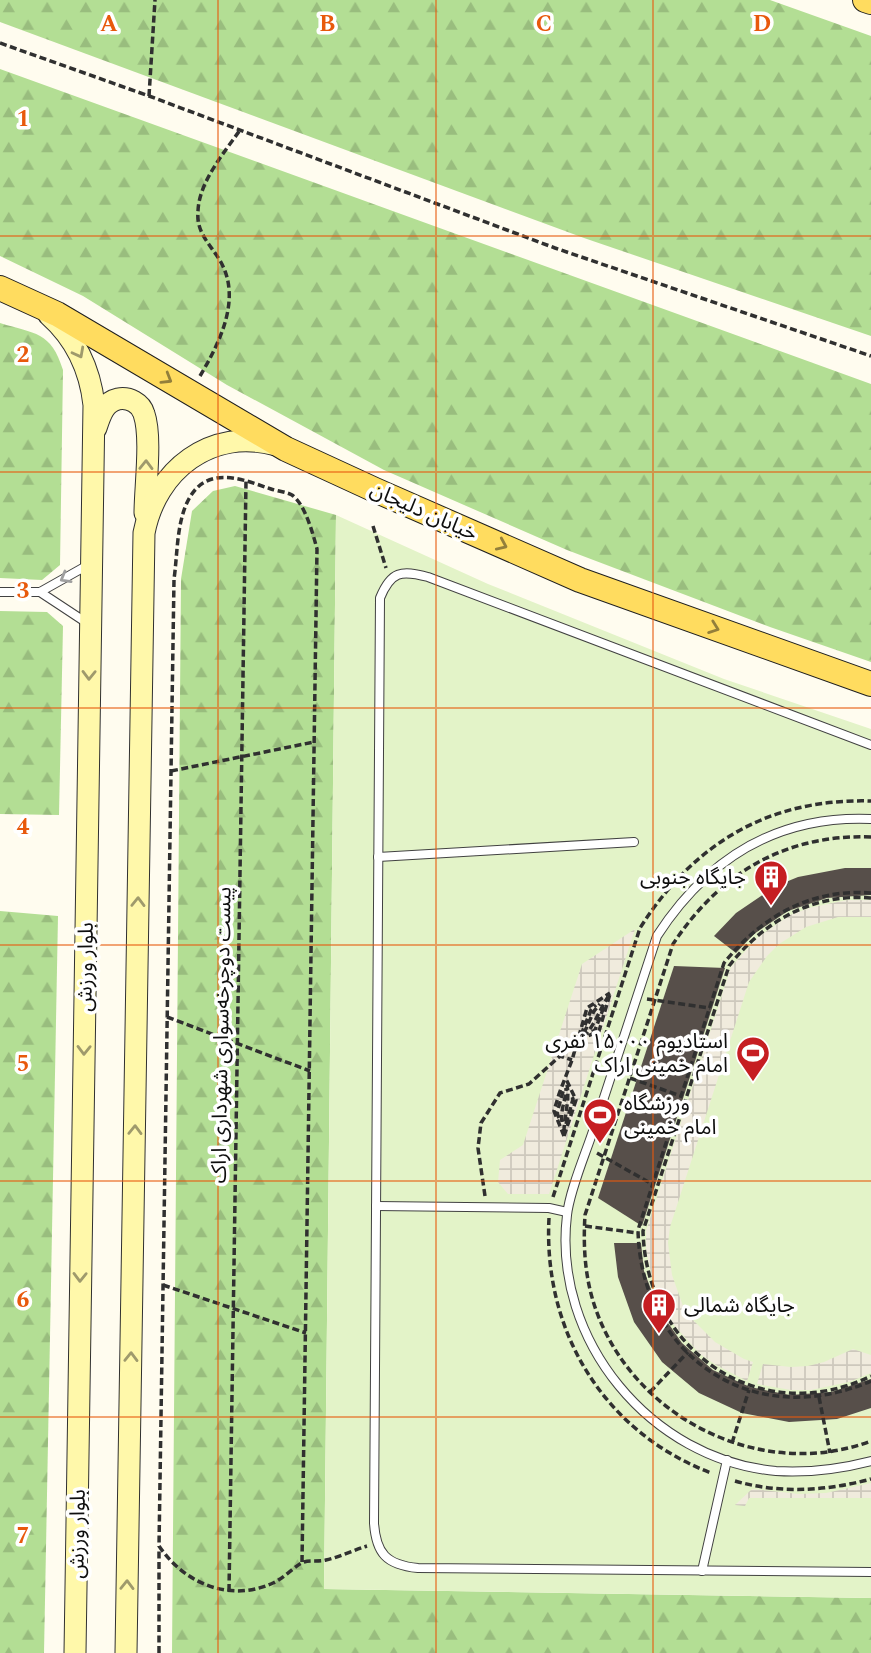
<svg xmlns="http://www.w3.org/2000/svg" width="871" height="1653" viewBox="0 0 871 1653" font-family="Spectral,'Noto Sans Arabic',serif">
<defs>
<pattern id="forest-firs" width="22" height="20" patternUnits="userSpaceOnUse" patternTransform="scale(1.75)"><rect width="22" height="20" fill="#b3de94"/><path d="M5 1l3.5 6h-7zM16 11l3.5 6h-7z" fill="#99bd7e"/></pattern>
<pattern id="plaza-grid" width="8" height="8" patternUnits="userSpaceOnUse" patternTransform="scale(1.75)"><rect width="8" height="8" fill="#f0ebdd"/><path d="M0 4h8M4 0v8" fill="none" stroke="#cdc8bc"/></pattern>
</defs>
<rect width="100%" height="100%" fill="#fffcef"/>
<g fill="url(#forest-firs)">
<polygon points="0,0 770,0 871,36 871,336 584,238 0,22"/>
<polygon points="0,69 871,384 871,662 770,627 567,550 384,470 227,385 83,296 0,256"/>
<path d="M0,323C35,334 51,331 63,370L60,565L42,580L0,578Z"/>
<polygon points="235,486 336,515 324,1589 871,1598 871,1653 172,1653 181,579 192,511 213,491"/>
<polygon points="0,611 47,612 63,626 59,815 0,814"/>
<polygon points="0,911 58,916 44,1653 0,1653"/>
</g>
<polygon fill="#e3f3c8" points="336,515 488,584 724,679 871,729 871,1598 324,1589"/>
<g fill="url(#plaza-grid)">
<polygon points="847,900 871,900 871,917 838,917 806,927 779,944 767,956 749,982 670,1227 668,1243 672,1275 683,1306 692,1319 715,1342 744,1359 753,1362 747,1381 716,1365 700,1354 673,1324 655,1289 646,1251 646,1231 731,967 758,937 790,915 809,908"/>
<polygon points="635,929 549,1194 508,1194 498,1182 500,1160 523,1145 582,964"/>
<polygon points="853,1349 871,1355 871,1373 849,1382 811,1390 791,1390 757,1384 763,1364 791,1367 808,1366 824,1362"/>
<polygon points="871,1483 871,1498 749,1498 745,1506 735,1505 752,1489 799,1494 826,1493"/>
</g>
<g fill="#574f4a">
<polygon points="845,868 871,868 871,895 827,898 788,911 754,934 736,953 714,936 736,913 776,886 798,877"/>
<polygon points="674,966 725,968 642,1226 598,1198"/>
<polygon points="614,1243 641,1243 644,1271 659,1310 682,1343 713,1370 750,1387 790,1395 831,1392 871,1379 871,1408 837,1419 789,1422 742,1413 699,1393 662,1362 634,1322 618,1277"/>
</g>
<g fill="none" stroke-linecap="round" stroke-linejoin="round">
<g stroke="#414141" stroke-width="10">
<g id="lane">
<polyline points="0,592 40,592 88,565"/>
<polyline points="40,592 87,623"/>
<path d="M871,745L428,577C401,570 391,571 380,598L374,1523C376,1553 386,1565 418,1568L871,1572"/>
<path d="M871,819C777,815 707,859 657,936C636,1000 615,1064 594,1128C586,1153 570,1189 567,1215C552,1340 651,1460 776,1471C809,1473 840,1469 871,1461"/>
<polyline points="378,857 634,842"/>
<polyline points="376,1206 549,1208 567,1212"/>
<polyline points="702,1571 727,1460"/>
</g>
</g>
<g stroke="#303030" stroke-width="23">
<g id="secondary">
<path d="M49,315C76,339 90,369 94,405L75,1653"/>
<path d="M96,428C100,416 104,402 118,399C129,397 141,403 144,414C152,437 145,488 145,513"/>
<path d="M126,1653L144,533C156,470 211,427 276,445"/>
</g>
</g>
<g stroke="#1f1f1f" stroke-width="26">
<g id="primary">
<polyline points="865,0 871,2"/>
<polyline points="0,288 57,314 286,449 375,490 580,580 871,684"/>
</g>
</g>
<g stroke="#303030" stroke-width="3.5" stroke-dasharray="7 3.5" stroke-linecap="butt">
<polyline points="0,43 149,96 555,248 871,356"/>
<polyline points="149,96 155,0"/>
<path d="M200,376C220,342 243,297 219,259C209,243 196,232 198,211C199,182 224,153 240,130"/>
<polyline points="373,526 386,568"/>
<polyline points="171,771 314,742"/>
<path d="M871,837C785,834 720,873 673,944L585,1215C583,1248 585,1279 596,1310C635,1419 762,1482 871,1441"/>
<path d="M871,893C811,888 761,917 724,963L638,1230C641,1357 753,1432 871,1381"/>
<path d="M871,898C813,893 764,921 729,966L643,1231C646,1351 760,1430 871,1376"/>
<polyline points="647,999 710,1008"/>
<polyline points="167,1017 310,1071"/>
<polyline points="592,1032 595,1030 605,1004"/>
<polyline points="584,1033 594,1011 600,1004"/>
<polyline points="581,1035 591,1010 596,1005"/>
<path d="M583,1037C595,1026 599,1010 608,997"/>
<polyline points="579,1040 599,1031 610,994"/>
<polyline points="630,1078 681,1096"/>
<polyline points="559,1118 557,1113 564,1088"/>
<path d="M562,1122C560,1110 566,1100 566,1088"/>
<polyline points="566,1124 573,1099 571,1094"/>
<path d="M564,1132C564,1115 570,1101 567,1085"/>
<polyline points="564,1136 554,1111 559,1094 572,1060 587,1008 610,993"/>
<polyline points="564,1136 576,1100 566,1079"/>
<polyline points="597,1153 652,1184"/>
<polyline points="485,1196 478,1148 481,1123 500,1093 529,1084 560,1056 572,1060"/>
<path d="M553,1197L640,928C694,843 769,798 871,801"/>
<path d="M549,1218C543,1332 604,1432 711,1473"/>
<polyline points="585,1226 638,1233"/>
<polyline points="163,1285 306,1333"/>
<polyline points="650,1392 688,1352"/>
<polyline points="819,1397 830,1453"/>
<polyline points="732,1443 749,1390"/>
<path d="M735,1481C780,1494 826,1491 871,1479"/>
<path d="M302,1562L317,549C313,534 305,504 292,495C287,492 277,491 271,489C247,481 215,467 195,490C176,512 178,552 174,579L159,1546C184,1583 229,1603 273,1583C283,1579 297,1564 304,1562C311,1560 319,1562 326,1560C340,1557 354,1550 367,1546"/>
<polyline points="229,1591 246,481"/>
<polyline points="159,1653 159,1548"/>
</g>
<use href="#lane" stroke="#fff" stroke-width="8"/>
<use href="#secondary" stroke="#fff8aa" stroke-width="21"/>
<use href="#primary" stroke="#ffdc5f" stroke-width="24"/>
</g>
<defs><path id="oneway-chevron" d="M-2-3.5L2.5 0L-2 3.5" fill="none" stroke-width="1.6" stroke-linecap="round" stroke-linejoin="round" transform="scale(1.75)"/></defs>
<g stroke="#9f9a6c">
<use href="#oneway-chevron" transform="translate(79 353) rotate(62)"/>
<use href="#oneway-chevron" transform="translate(146 465) rotate(-89)"/>
<use href="#oneway-chevron" transform="translate(89 675) rotate(91)"/>
<use href="#oneway-chevron" transform="translate(138 902) rotate(-89)"/>
<use href="#oneway-chevron" transform="translate(84 1050) rotate(91)"/>
<use href="#oneway-chevron" transform="translate(135 1130) rotate(-89)"/>
<use href="#oneway-chevron" transform="translate(80 1277) rotate(91)"/>
<use href="#oneway-chevron" transform="translate(131 1357) rotate(-89)"/>
<use href="#oneway-chevron" transform="translate(127 1585) rotate(-89)"/>
</g>
<g stroke="#937f3b">
<use href="#oneway-chevron" transform="translate(167 379) rotate(31)"/>
<use href="#oneway-chevron" transform="translate(502 545) rotate(24)"/>
<use href="#oneway-chevron" transform="translate(714 628) rotate(20)"/>
</g>
<use stroke="#9f9f9f" href="#oneway-chevron" transform="translate(65 578) rotate(150)"/>
<path fill="none" stroke="#e8590c" stroke-width="2" stroke-opacity="0.55" d="M218,0V1653M436,0V1653M653,0V1653M0,236H871M0,472H871M0,708H871M0,945H871M0,1181H871M0,1417H871"/>
<defs>
<g id="building-pin" transform="scale(1.75)"><path d="M0 17L-7.5 6A9.5 9.5 0 1 1 7.5 6Z" fill="#c61e22" stroke="#fff"/><path d="M-4-6H4V6H1V3H-1V6H-4ZM-2.5-4.3h1.7v1.8h-1.7ZM.8-4.3h1.7v1.8H.8ZM-2.5-1h1.7V.8h-1.7ZM.8-1h1.7V.8H.8Z" fill="#fff"/></g>
<g id="stadium-pin" transform="scale(1.75)"><path d="M0 17L-7.5 6A9.5 9.5 0 1 1 7.5 6Z" fill="#c61e22" stroke="#fff"/><path d="M0-5a6.5 5 0 1 0 0 10a6.5 5 0 1 0 0-10ZM-3.5-1.8h7v3.6h-7Z" fill="#fff"/></g>
</defs>
<g fill-rule="evenodd">
<use href="#building-pin" x="771" y="877"/>
<use href="#stadium-pin" x="753" y="1053"/>
<use href="#stadium-pin" x="600" y="1115"/>
<use href="#building-pin" x="659" y="1305"/>
</g>
<g text-anchor="middle" stroke-width="7" stroke-linejoin="round" paint-order="stroke">
<g font-size="21" fill="#0e0e0e" stroke="#fff">
<text transform="translate(424 511) rotate(24)" y="7">خیابان دلیجان</text>
<text transform="translate(85 967) rotate(-89)" y="7">بلوار ورزش</text>
<text transform="translate(221 1035) rotate(-89)" y="7">پیست دوچرخه‌سواری شهرداری اراک</text>
<text transform="translate(77 1534) rotate(-89)" y="7">بلوار ورزش</text>
</g>
<g font-size="21" fill="#0e0e0e" stroke="#fff" text-anchor="end">
<text x="746" y="884">جایگاه جنوبی</text>
<text x="728" y="1048">استادیوم ۱۵۰۰۰ نفری<tspan x="728" dy="24">امام خمینی اراک</tspan></text>
<text x="624" y="1110" text-anchor="start">ورزشگاه<tspan x="624" dy="24">امام خمینی</tspan></text>
<text x="684" y="1312" text-anchor="start">جایگاه شمالی</text>
</g>
</g>
<g font-size="23" text-anchor="middle" font-weight="bold" fill="#e8590c" stroke="#fff" stroke-width="7" stroke-linejoin="round" paint-order="stroke">
<text x="109" y="31">A</text>
<text x="327" y="31">B</text>
<text x="544" y="31">C</text>
<text x="762" y="31">D</text>
<text x="23" y="126">1</text>
<text x="23" y="362">2</text>
<text x="23" y="598">3</text>
<text x="23" y="834">4</text>
<text x="23" y="1071">5</text>
<text x="23" y="1307">6</text>
<text x="23" y="1543">7</text>
</g>
</svg>
